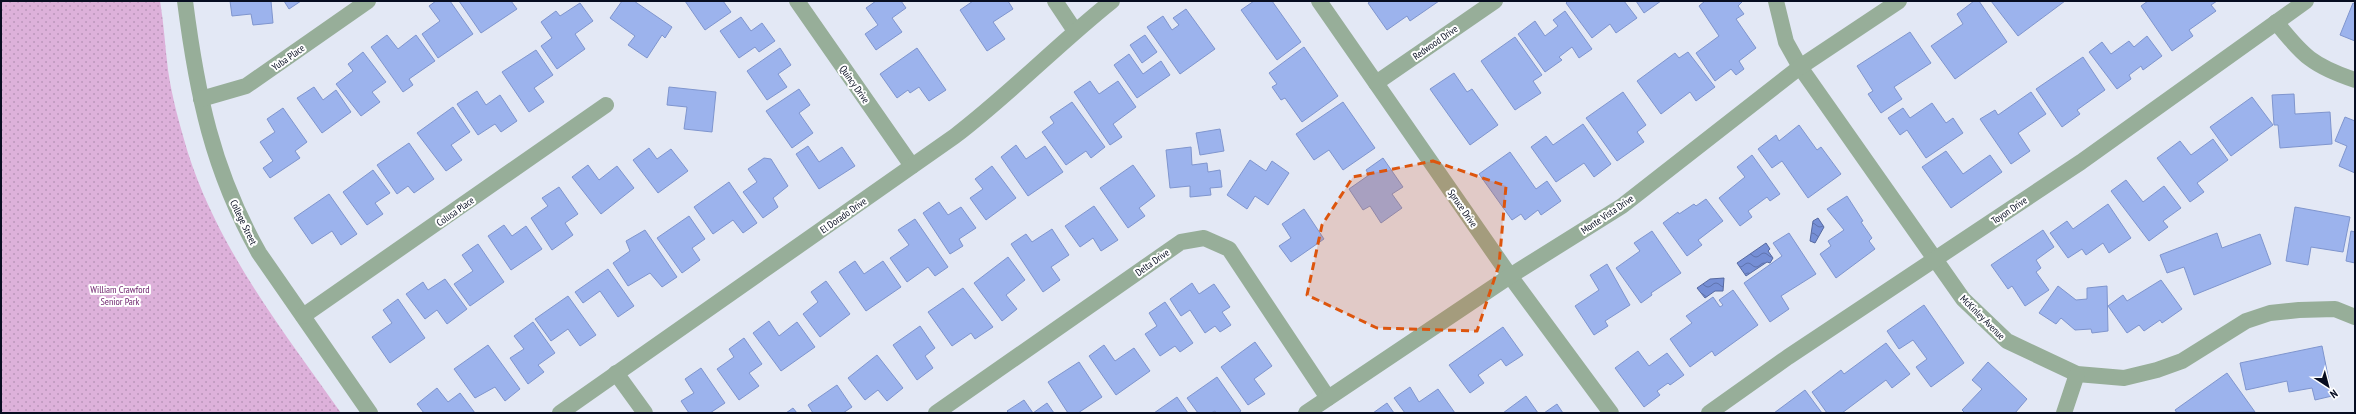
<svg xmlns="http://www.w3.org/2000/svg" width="2356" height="414" viewBox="0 0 2356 414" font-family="'PT Sans Narrow',sans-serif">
<defs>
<pattern id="park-dots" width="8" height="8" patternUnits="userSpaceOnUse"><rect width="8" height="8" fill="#ddb1da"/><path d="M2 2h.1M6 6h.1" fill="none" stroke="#bc97bb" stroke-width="1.8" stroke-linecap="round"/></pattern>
<pattern id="water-waves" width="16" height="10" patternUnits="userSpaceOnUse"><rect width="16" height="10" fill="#768fd6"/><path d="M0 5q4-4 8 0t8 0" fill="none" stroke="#5f73ad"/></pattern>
</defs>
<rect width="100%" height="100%" fill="#e3e8f5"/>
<path fill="url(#park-dots)" d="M1,1H160C164,24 165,47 168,70C172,98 180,126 188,153C219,250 283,331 341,413H1Z"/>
<g fill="url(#water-waves)" stroke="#5568a0">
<polygon points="1818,218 1824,227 1815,243 1810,241 1813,221"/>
<polygon points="1766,243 1770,249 1768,251 1773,258 1770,263 1767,262 1746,276 1737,263"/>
<polygon points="1724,278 1723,291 1715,291 1705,298 1697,288 1710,279"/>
</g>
<g fill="#9cb3ed" stroke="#7f95ce">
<polygon points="230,1 271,1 273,23 253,25 251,14 232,16"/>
<polygon points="284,1 301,1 289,9"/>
<polygon points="436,1 450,1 473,34 438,58 422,34 440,21 429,6"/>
<polygon points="459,1 511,1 517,9 481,33"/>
<polygon points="622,1 634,1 672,27 665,38 662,35 647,58 628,45 635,36 610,18"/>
<polygon points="685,1 723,1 731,12 705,30"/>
<polygon points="876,1 901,1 906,8 892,18 902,32 876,50 865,34 878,25 866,8"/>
<polygon points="973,1 1008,1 1013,9 993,22 1005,39 987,51 960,10"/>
<polygon points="1254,1 1272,1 1301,42 1277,60 1241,10"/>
<polygon points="1371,1 1439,1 1410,21 1407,16 1387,30 1368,3"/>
<polygon points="1568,1 1624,1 1637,18 1616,33 1610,24 1592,38 1566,3"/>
<polygon points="1636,1 1661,1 1644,13"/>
<polygon points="1705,1 1743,1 1738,6 1744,14 1736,19 1756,48 1739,61 1744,69 1736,75 1731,69 1715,81 1696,53 1719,36 1699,6"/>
<polygon points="1974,1 1979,1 2007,42 1955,79 1931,46 1963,24 1957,14"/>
<polygon points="1991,1 2065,1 2018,36"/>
<polygon points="2148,1 2217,1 2211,5 2216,11 2189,30 2193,36 2172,51 2141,6"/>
<polygon points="580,3 593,21 575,34 585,49 557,69 541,46 552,38 541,22 556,11 560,16"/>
<polygon points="2353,3 2355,4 2355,41 2340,35"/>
<polygon points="1186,9 1215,49 1180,74 1147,27 1163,16 1172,30 1179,25 1173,18"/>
<polygon points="1565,11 1592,49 1579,58 1572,47 1559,57 1562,60 1545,72 1518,34 1535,21 1545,36 1558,26 1553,20"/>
<polygon points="741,17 751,31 762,23 775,41 759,52 755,47 739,58 720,31"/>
<polygon points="1910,32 1931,63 1894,87 1902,99 1881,113 1868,94 1873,91 1857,66"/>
<polygon points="387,35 398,49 416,35 435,61 409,79 413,85 403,92 371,47"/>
<polygon points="1145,35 1157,52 1142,63 1130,45"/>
<polygon points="2147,36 2162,56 2143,70 2141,66 2129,75 2131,79 2117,89 2089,52 2102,42 2111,54 2129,41 2134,47"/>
<polygon points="1515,37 1542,75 1533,81 1541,93 1515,110 1481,61"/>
<polygon points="1304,47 1338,96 1302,122 1285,98 1281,100 1272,87 1277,84 1269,73"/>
<polygon points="780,48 791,65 778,74 787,87 767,100 747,71"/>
<polygon points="917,48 946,90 929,101 919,87 910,93 908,90 897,98 880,74"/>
<polygon points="536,50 553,75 534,88 544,102 529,112 502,72"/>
<polygon points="363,52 386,82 372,92 380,102 361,116 336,84 353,71 348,64"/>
<polygon points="1688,52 1715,87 1696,101 1690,92 1661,114 1637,81 1675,53 1679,58"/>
<polygon points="1129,54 1143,74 1161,61 1170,75 1137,98 1114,65"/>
<polygon points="2083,57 2105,90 2077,110 2080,114 2062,127 2036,89"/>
<polygon points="1454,73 1467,92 1472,89 1498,125 1470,145 1430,89"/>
<polygon points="1090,81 1099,94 1118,81 1136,107 1113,124 1122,137 1110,145 1074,92"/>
<polygon points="314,87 323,100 336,90 351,112 322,133 297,98"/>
<polygon points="669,87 716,92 712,132 684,129 687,107 667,105"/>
<polygon points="799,89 810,105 799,113 813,133 792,148 766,111"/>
<polygon points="477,91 486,105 500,95 517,121 501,132 495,124 478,135 457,104"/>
<polygon points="1623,92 1646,125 1637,132 1644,142 1617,161 1586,118"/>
<polygon points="2031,92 2046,114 2018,133 2030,151 2011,164 1980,119 1995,110 1998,115"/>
<polygon points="2294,94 2295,114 2330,112 2332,144 2280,148 2278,125 2274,125 2272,95"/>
<polygon points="2252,97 2273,125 2231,156 2210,127"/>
<polygon points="1072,102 1105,147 1091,158 1086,151 1066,165 1042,132 1054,123 1050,117"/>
<polygon points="1343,102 1375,148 1343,170 1329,150 1314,160 1296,134"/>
<polygon points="1932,103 1946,123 1953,118 1963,133 1926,158 1907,130 1900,135 1888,118 1903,108 1910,118"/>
<polygon points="453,107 470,132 451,145 462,160 446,171 417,133"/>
<polygon points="283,108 307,142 295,151 300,158 270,178 263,168 273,161 260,142 275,132 267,119"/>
<polygon points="2345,117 2355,121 2355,173 2339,166 2347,146 2335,141"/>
<polygon points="1583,124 1611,164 1594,177 1584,163 1556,182 1531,147 1546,136 1553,145"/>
<polygon points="1799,125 1817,150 1821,147 1841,174 1808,198 1782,161 1772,168 1758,149 1776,135 1779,141"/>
<polygon points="1220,129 1224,151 1200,155 1196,133"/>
<polygon points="2213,139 2228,160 2197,183 2204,192 2190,202 2157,158 2180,141 2191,155"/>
<polygon points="409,143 434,179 414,193 408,186 397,194 377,165"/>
<polygon points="1016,145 1026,159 1045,146 1063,172 1028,196 1001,157"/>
<polygon points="808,146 819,162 842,147 855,166 819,189 796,154"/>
<polygon points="1191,147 1192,165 1207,163 1208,172 1220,170 1222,187 1210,188 1211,195 1190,197 1190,186 1170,188 1166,150"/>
<polygon points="649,148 657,159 671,149 688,171 658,193 633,160"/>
<polygon points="1946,151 1963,174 1990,155 2002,172 1951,208 1922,167"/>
<polygon points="1510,152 1536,189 1547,181 1561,201 1541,215 1538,210 1525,220 1521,214 1512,220 1479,174"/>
<polygon points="1752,155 1780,194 1770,201 1767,197 1748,211 1752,217 1740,226 1719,198 1745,177 1737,167"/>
<polygon points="764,158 771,159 788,186 773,198 778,207 763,218 743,192 757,182 748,169"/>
<polygon points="1383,158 1403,187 1392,194 1402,208 1381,223 1370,206 1363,210 1349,189 1369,175 1366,170"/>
<polygon points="1250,160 1266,171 1272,161 1289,173 1268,205 1255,196 1247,209 1227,195"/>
<polygon points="588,165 599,180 617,166 634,188 601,214 572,177"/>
<polygon points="1133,165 1155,196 1139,208 1145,216 1128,228 1100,188"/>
<polygon points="992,166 1016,198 986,220 970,198 983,189 975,179"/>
<polygon points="373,170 390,193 375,203 383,214 367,225 343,192"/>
<polygon points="2126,180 2143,202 2164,186 2181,208 2163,221 2168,227 2149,241 2111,191"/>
<polygon points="729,182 757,223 743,233 733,220 713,234 694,207"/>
<polygon points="559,187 578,214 565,223 573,235 552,250 531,218 548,206 542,198"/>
<polygon points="329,194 357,234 341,245 332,231 312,244 294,218"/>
<polygon points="1847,196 1863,221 1861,222 1872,238 1869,241 1875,249 1836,278 1820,254 1831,246 1828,241 1844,230 1827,209"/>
<polygon points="1706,199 1723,221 1698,240 1702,245 1687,256 1663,223 1678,212 1679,214 1694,204 1696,206"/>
<polygon points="939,202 948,215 961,207 976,228 959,239 963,246 950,254 923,213"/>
<polygon points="2108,204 2131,238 2109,253 2103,243 2086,255 2082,249 2068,258 2050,233 2067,221 2073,229"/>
<polygon points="1094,206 1118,240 1101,251 1093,238 1080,247 1065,226"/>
<polygon points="2295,207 2350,217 2343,252 2311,247 2308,265 2286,261"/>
<polygon points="1304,209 1324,239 1291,262 1279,246 1291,238 1282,224"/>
<polygon points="689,216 705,239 692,248 700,260 682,273 657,238"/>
<polygon points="915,219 948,267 935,276 928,267 907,282 890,258 909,245 898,230"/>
<polygon points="504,225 512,236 526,226 542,249 511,270 488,236"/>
<polygon points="1052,229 1069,255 1051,267 1060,280 1043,292 1011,244 1026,234 1032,242"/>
<polygon points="645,230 677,277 662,287 650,273 628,286 613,263 630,251 626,241"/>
<polygon points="2043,230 2054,247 2036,260 2041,268 2036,272 2049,290 2025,306 2012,286 2008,289 1991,265"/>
<polygon points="1652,231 1681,273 1651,293 1652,295 1641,303 1616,268 1640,251 1634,243"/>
<polygon points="2351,231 2355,232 2355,263 2346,261"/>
<polygon points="1789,233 1816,274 1781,296 1789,309 1770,322 1744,283 1782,256 1773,243"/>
<polygon points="2217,233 2222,248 2260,234 2271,264 2194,295 2184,267 2167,273 2160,255"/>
<polygon points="478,244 504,282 470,306 454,284 473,271 462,255"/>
<polygon points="1008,257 1025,280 1006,295 1017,309 1002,321 974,283"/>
<polygon points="855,261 864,274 883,261 901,287 866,311 839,272"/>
<polygon points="1607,264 1630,305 1605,321 1608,326 1594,335 1575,306 1599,290 1590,275"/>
<polygon points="608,269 634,306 618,317 600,291 583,303 575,292"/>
<polygon points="445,279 467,309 447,324 437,310 425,319 406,294 423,282 428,290"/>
<polygon points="2161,280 2182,309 2162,323 2160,320 2144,331 2139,325 2127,333 2108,306 2123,295 2127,301"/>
<polygon points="826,281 850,314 820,337 803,314 818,302 811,292"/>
<polygon points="1192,283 1199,294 1214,284 1230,307 1222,312 1231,325 1220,332 1215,326 1205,333 1190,310 1181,316 1170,299"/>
<polygon points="2058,286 2076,300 2087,299 2087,288 2107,286 2108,331 2092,333 2091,329 2075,330 2061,318 2056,324 2039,313"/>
<polygon points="963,288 993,327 975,339 971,333 952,346 928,312"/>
<polygon points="1733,290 1758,325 1715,356 1712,351 1690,367 1670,339 1692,323 1686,316 1713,297 1720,307 1723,305 1719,300"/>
<polygon points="568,296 596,335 580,346 568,329 551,341 535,319"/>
<polygon points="398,299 425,338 390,363 372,337 392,323 383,310"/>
<polygon points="1165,302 1193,343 1180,352 1175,346 1160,356 1145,334 1157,326 1149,313"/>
<polygon points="1924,305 1964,363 1931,387 1916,367 1927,359 1913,340 1899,349 1887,331"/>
<polygon points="769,321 779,336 797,322 815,347 781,371 753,333"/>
<polygon points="533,322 555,353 538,365 544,372 528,384 510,358 524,349 514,336"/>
<polygon points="920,326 935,348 925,356 933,368 917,380 893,345"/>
<polygon points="1503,327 1523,355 1506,366 1501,359 1478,375 1484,383 1470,393 1449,365"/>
<polygon points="744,338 762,364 749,373 759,386 739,400 717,369 734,357 729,349"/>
<polygon points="1255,342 1272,366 1254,379 1265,394 1248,405 1221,367"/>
<polygon points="1886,343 1910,374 1892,388 1886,380 1842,413 1827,413 1812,392 1841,370 1844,374"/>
<polygon points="488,345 520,389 505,401 495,387 475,398 454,369"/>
<polygon points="1104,345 1115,361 1134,348 1150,371 1116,395 1089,356"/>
<polygon points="2322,346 2332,396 2315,400 2312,388 2289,392 2287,381 2246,390 2240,363"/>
<polygon points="1638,351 1649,366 1667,353 1684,375 1670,385 1668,383 1657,391 1660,395 1644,407 1615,368"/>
<polygon points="877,355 903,388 887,401 878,390 865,400 848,378"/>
<polygon points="1079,362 1102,397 1078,413 1068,413 1048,382"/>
<polygon points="1988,362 2027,399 2015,413 1965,413 1962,410 1982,389 1972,380"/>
<polygon points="701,368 725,403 710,413 689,413 681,401 694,393 685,379"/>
<polygon points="2227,373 2255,412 2177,413 2175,410"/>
<polygon points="1217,377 1241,411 1238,413 1216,413 1215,411 1211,413 1198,413 1187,398"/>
<polygon points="837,385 852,407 843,413 813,413 808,405"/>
<polygon points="1410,387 1419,402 1438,389 1455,413 1405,413 1394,398"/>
<polygon points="437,388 448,402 460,393 475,413 424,413 417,404"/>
<polygon points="1805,390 1822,413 1774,413"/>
<polygon points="1526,396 1538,413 1503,413"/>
<polygon points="1177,397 1188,413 1154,413"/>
<polygon points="1024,400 1033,413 1009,413 1007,411"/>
<polygon points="1047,403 1054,413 1033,413"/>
<polygon points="1387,403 1394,413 1373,413"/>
<polygon points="1557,404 1563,413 1544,413"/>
<polygon points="793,408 797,413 786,413"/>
</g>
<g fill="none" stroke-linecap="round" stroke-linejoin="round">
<g stroke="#97ae99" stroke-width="16">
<path d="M185,1C197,94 212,169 259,253L370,413"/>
<polyline points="797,1 912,166"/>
<polyline points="1055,1 1075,31"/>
<polyline points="1319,1 1510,276 1611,413"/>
<polyline points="1776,1 1786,42 1800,67 1963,299 2007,341 2077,374 2124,378 2157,370 2182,361 2246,321 2270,313 2299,310 2335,309 2355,317"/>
<path d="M2276,22C2303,56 2313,66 2355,80"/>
<polyline points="1376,83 1495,1"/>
<polyline points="201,99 246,86 368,1"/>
<polyline points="303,316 606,105"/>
<polyline points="616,373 645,413"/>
<path d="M560,413L955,136C1010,94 1058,44 1112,1"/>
<polyline points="936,413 1181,242 1204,238 1229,249 1328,398"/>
<polyline points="1306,413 1510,276 1622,206 1800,67 1899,1"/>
<polyline points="1709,413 1788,357 2081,162 2306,1"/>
<polyline points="2064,413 2077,374"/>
</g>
</g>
<path fill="#dd550d" fill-opacity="0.2" stroke="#dd550d" stroke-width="3" stroke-dasharray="8 5" stroke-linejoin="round" d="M1433,161L1506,186L1499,265L1477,331L1377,328L1307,295L1322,225L1353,177Z"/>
<g text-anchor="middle" stroke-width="4" stroke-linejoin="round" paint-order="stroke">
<g font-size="10" fill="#070d21" stroke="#fff">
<text transform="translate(1435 42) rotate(-35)" y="4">Redwood Drive</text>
<text transform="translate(288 57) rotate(-35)" y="4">Yuba Place</text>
<text transform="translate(855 84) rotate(55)" y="4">Quincy Drive</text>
<text transform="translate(1463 208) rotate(55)" y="4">Spruce Drive</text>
<text transform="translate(2009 210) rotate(-34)" y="4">Toyon Drive</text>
<text transform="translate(455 211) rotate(-35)" y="4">Colusa Place</text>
<text transform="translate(1607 214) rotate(-34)" y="4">Monte Vista Drive</text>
<text transform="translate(843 215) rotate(-35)" y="4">El Dorado Drive</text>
<text transform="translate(244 222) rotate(64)" y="4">College Street</text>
<text transform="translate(1152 262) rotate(-35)" y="4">Delta Drive</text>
<text transform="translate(1983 317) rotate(45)" y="4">McKinley Avenue</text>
</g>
<g font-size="10" fill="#6f256e" stroke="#fff">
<text x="120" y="293">William Crawford<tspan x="120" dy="12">Senior Park</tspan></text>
</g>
</g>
<rect width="2356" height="414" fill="none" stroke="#070d21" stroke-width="4"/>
<g transform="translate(2328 386) rotate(144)" stroke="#ffffff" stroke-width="3" paint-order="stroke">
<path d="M0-3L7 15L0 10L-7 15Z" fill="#070d21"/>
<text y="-6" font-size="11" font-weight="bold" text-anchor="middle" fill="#070d21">N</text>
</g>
</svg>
